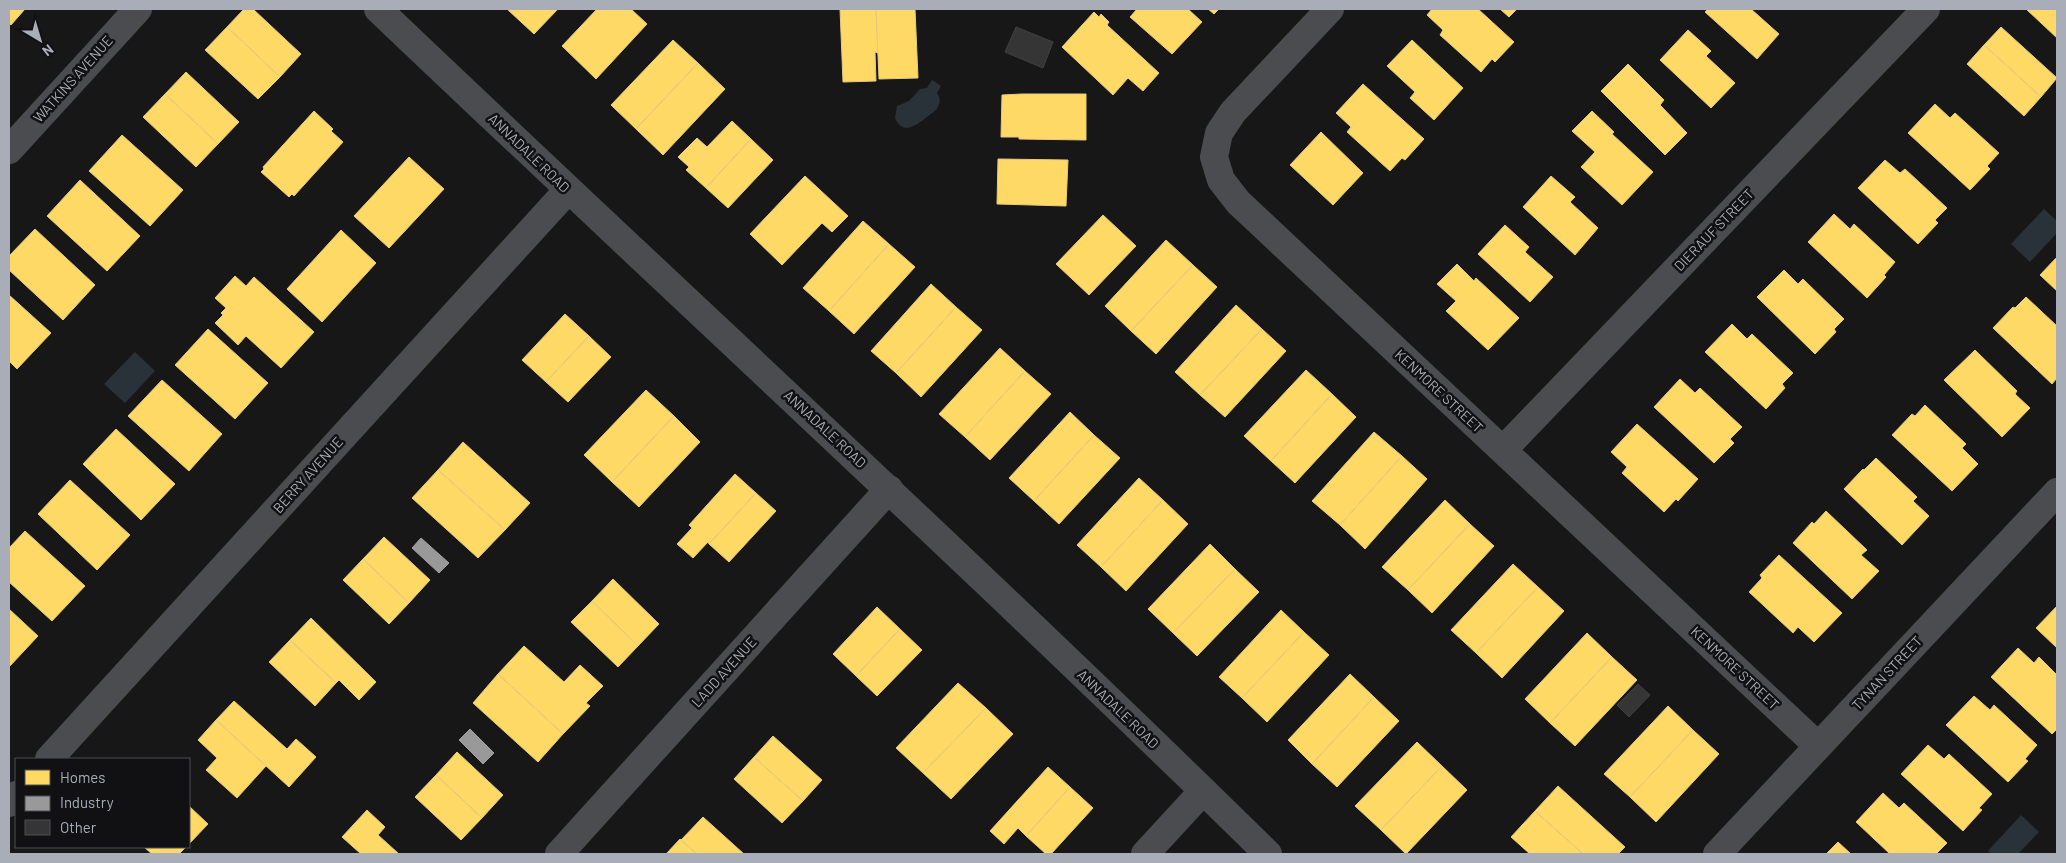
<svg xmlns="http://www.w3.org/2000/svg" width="2066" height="863" viewBox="0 0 2066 863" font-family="Barlow,sans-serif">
<rect width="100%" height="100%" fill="#171717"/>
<g fill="#2a3239">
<path d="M932,80L941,86L937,93C939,96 941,100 939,104C938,110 932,113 928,116C917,125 903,136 895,118L897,106L909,101L920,89L927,88Z"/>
<polygon points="2044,209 2057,221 2057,233 2030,262 2011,244"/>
<polygon points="135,352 155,371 125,403 104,384"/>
<polygon points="2021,815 2039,832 2018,854 1992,854 1988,851"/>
</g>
<g fill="#ffd966" stroke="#e5cc7f">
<polygon points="9,9 25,9 11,25 9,23"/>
<polygon points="244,9 253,9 301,54 280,77 227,27"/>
<polygon points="507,9 558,9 534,34"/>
<polygon points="597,9 631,9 647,24 596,79 562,46"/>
<polygon points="840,9 876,9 878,53 875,52 876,81 843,82"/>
<polygon points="876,9 915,9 918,78 879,79"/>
<polygon points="1137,9 1188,9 1202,22 1172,54 1130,17"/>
<polygon points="1208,9 1219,9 1214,14"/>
<polygon points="1432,9 1478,9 1514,42 1495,62 1492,59 1481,72 1440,35 1443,30 1427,15"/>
<polygon points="1500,9 1517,9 1509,17"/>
<polygon points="1708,9 1751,9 1779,34 1757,59 1705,12"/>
<polygon points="2026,9 2057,9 2057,38"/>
<polygon points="1094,12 1099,17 1101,14 1109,22 1107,25 1159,73 1143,91 1128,78 1113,95 1062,47"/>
<polygon points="227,27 280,77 258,99 205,50"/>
<polygon points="2001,27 2057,78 2041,97 1984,45"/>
<polygon points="1688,30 1711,51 1706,56 1735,83 1711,108 1660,60"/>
<polygon points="673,40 698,63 636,129 611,105"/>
<polygon points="1412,40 1463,88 1434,120 1410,98 1415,92 1387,66"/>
<polygon points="1984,45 2041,97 2024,116 1967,64"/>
<polygon points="698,63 725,89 663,155 636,129"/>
<polygon points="1628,64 1664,100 1660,105 1687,133 1665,155 1601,91"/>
<polygon points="186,72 239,122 218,144 165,94"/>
<polygon points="1363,84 1424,139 1405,160 1402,158 1390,171 1347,132 1351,127 1336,113"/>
<polygon points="165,94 218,144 196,167 143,117"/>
<polygon points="1022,94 1086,94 1086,140 1019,139 1019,137 1001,137 1002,95"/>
<polygon points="1935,104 1950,118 1955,113 1999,153 1987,166 1990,169 1970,190 1908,133"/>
<polygon points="314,111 333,129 331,131 343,142 294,196 292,194 289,197 261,172 264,169 263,167"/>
<polygon points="1592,111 1614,132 1612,134 1653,172 1622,205 1581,167 1595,152 1572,131"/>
<polygon points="732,121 751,139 706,188 686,170 689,167 678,157 697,138 707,147"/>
<polygon points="1321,132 1363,173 1333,205 1290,165"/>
<polygon points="122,135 183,190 150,226 89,171"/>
<polygon points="751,139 773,160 728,208 706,188"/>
<polygon points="409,157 444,189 389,248 354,216"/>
<polygon points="998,159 1068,160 1066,206 997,204"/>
<polygon points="1885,160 1900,173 1905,169 1947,208 1935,220 1938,223 1918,244 1858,188"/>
<polygon points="805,176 848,216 832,232 822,223 782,265 750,234"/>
<polygon points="1551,176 1575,197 1570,202 1598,228 1575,255 1523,207"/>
<polygon points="80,180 140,236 107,271 47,216"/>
<polygon points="1834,214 1850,229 1854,224 1895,262 1884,275 1886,277 1867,298 1808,242"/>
<polygon points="1103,215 1136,246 1089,295 1056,264"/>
<polygon points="863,221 889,244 829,311 803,288"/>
<polygon points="1505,225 1529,247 1525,252 1553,277 1530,302 1478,254"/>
<polygon points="35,229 95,285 63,320 9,270 9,256"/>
<polygon points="341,230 376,263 322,322 287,289"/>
<polygon points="1166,240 1193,265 1131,331 1105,306"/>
<polygon points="889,244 915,267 854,334 829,311"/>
<polygon points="2057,257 2057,291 2040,275"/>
<polygon points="1457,264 1474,281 1476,278 1519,318 1488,350 1446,311 1456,301 1437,284"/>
<polygon points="1193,265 1217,287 1156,354 1131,331"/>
<polygon points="1784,270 1798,284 1803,279 1844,319 1834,329 1836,332 1815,354 1757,297"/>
<polygon points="235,276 246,286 254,277 314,332 281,368 246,336 238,345 215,323 223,315 221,313 226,308 215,298"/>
<polygon points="931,284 956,307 896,373 871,351"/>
<polygon points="9,295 51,333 17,369 9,361"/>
<polygon points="2026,297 2057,326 2057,378 2052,384 1993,328 2013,307 2015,308"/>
<polygon points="1236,305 1262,329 1200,395 1175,372"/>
<polygon points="956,307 982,330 921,397 896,373"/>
<polygon points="565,314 589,336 546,382 522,360"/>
<polygon points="1732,324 1747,339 1752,334 1793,373 1782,384 1785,388 1766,409 1705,352"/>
<polygon points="208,329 268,383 235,419 175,365"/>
<polygon points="1262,329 1286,351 1225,417 1200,395"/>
<polygon points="589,336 611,357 568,402 546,382"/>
<polygon points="1000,348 1025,371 965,437 939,414"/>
<polygon points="1975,350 2017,391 2015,394 2030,408 2002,437 1944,380"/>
<polygon points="1306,370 1332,394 1271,461 1244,436"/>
<polygon points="1025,371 1051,394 990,460 965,437"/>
<polygon points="1680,379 1695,393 1700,388 1742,427 1730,439 1734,443 1714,463 1654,407"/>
<polygon points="162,380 222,434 189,471 128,416"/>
<polygon points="646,390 674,416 612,482 584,455"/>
<polygon points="1332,394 1356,417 1295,483 1271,461"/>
<polygon points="1925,405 1966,444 1962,448 1978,464 1952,491 1892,435 1912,414 1915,416"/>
<polygon points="1070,412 1094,435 1034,501 1009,478"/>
<polygon points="674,416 700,442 639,507 612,482"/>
<polygon points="1637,424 1698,479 1678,501 1676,499 1664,512 1622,473 1627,467 1611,452"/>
<polygon points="116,429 175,484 141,520 83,464"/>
<polygon points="1374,432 1402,456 1340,525 1312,501"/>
<polygon points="1094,435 1120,458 1059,524 1034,501"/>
<polygon points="463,442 530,503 505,530 438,470"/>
<polygon points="1402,456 1427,479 1365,549 1340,525"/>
<polygon points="1876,458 1917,497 1913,501 1929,516 1902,545 1844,489 1863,469 1864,470"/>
<polygon points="438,470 505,530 478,558 412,498"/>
<polygon points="735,474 756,493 709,544 708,542 693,558 677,544 692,528 689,525"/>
<polygon points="1139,478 1163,500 1101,567 1077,545"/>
<polygon points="70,480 130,535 97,570 38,514"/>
<polygon points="756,493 776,511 729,562 709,544"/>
<polygon points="1163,500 1188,524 1126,591 1101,567"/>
<polygon points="1445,500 1470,524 1408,590 1382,567"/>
<polygon points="1826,511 1867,550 1861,555 1879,571 1852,599 1793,543 1812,522 1814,524"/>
<polygon points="1470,524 1494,546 1432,613 1408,590"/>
<polygon points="25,531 85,586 52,621 9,582 9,548"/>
<polygon points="384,537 430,580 409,603 363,559"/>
<polygon points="1210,544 1235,569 1173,633 1148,609"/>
<polygon points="1779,555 1842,613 1814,642 1798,627 1793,633 1749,592 1762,578 1760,575"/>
<polygon points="363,559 409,603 389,624 343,580"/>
<polygon points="1513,564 1538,587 1476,653 1451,630"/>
<polygon points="1235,569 1259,592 1197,656 1173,633"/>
<polygon points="613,579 659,624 638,646 592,601"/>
<polygon points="1538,587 1564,611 1502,678 1476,653"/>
<polygon points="592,601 638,646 618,667 571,622"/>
<polygon points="2057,606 2057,648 2036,628"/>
<polygon points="877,607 900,629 856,676 833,654"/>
<polygon points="9,609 38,636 9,667"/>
<polygon points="1281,610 1304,632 1242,698 1219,677"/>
<polygon points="311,618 376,682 359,700 339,680 336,683 290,640"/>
<polygon points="900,629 922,650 877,696 856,676"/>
<polygon points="1304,632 1329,655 1267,722 1242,698"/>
<polygon points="1587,633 1612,657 1550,723 1525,699"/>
<polygon points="290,640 336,683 315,706 269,662"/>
<polygon points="524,646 564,682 580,665 603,686 586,703 590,706 563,734 498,674"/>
<polygon points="2018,648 2034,663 2039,657 2057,675 2057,729 2052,734 1991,677"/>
<polygon points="1612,657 1637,680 1575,746 1550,723"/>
<polygon points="498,674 563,734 538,762 473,703"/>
<polygon points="1350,674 1374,697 1312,764 1288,740"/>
<polygon points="958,683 986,708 923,773 896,748"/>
<polygon points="1974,696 1990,710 1994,705 2037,745 2025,759 2028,761 2008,782 1946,725"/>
<polygon points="1374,697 1399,721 1337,787 1312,764"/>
<polygon points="234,701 287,749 296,739 316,757 289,787 216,720"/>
<polygon points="1668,706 1693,730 1630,797 1604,774"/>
<polygon points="986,708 1013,734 951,799 923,773"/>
<polygon points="216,720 266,766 237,798 206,770 217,758 198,740"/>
<polygon points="1693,730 1719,754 1656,822 1630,797"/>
<polygon points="773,736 822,780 803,801 754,757"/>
<polygon points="1417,742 1442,766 1381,830 1355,806"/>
<polygon points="1928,745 1944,759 1949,754 1992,794 1979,808 1982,810 1963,831 1901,774"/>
<polygon points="457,752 503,795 482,818 436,775"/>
<polygon points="754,757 803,801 782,823 734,779"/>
<polygon points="1442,766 1467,790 1406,854 1381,830"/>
<polygon points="1048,767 1070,787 1026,836 1018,828 1004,844 990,831"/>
<polygon points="436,775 482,818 461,840 415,797"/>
<polygon points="1558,786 1625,847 1618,854 1583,854 1535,811"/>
<polygon points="1070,787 1093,808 1051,854 1046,854 1026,836"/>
<polygon points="1883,793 1899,808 1904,803 1947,843 1936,854 1890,854 1856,822"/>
<polygon points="189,806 208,824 189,844"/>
<polygon points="367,810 385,827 378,835 399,854 361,854 342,837"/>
<polygon points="1535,811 1583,854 1530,854 1511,837"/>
<polygon points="703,817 744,854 697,854 681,840"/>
<polygon points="680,839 681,840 697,854 666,854"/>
<polygon points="1838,842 1851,854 1826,854"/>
<polygon points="144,847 186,847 179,854 152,854"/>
</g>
<g fill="#999" stroke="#9e9fa2">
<polygon points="421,538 449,563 439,573 412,548"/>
<polygon points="470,729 494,753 483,764 459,740"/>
</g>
<g fill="#353536" stroke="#3f4043">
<polygon points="1016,27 1053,42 1043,68 1005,52"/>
<polygon points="1638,684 1650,695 1629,717 1617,705"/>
</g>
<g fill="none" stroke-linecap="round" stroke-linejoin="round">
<g stroke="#4b4c50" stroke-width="28">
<path d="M378,9C674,291 976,567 1268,854"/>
<polyline points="1330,9 1233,112 1219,133 1214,157 1221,180 1238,202 1818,746"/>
<polyline points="9,150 138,9"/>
<polyline points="1503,450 1926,9"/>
<polyline points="49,759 568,190"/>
<polyline points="9,803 16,795"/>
<polyline points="559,854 889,489"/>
<polyline points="1145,854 1203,791"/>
<polyline points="1717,854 2057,492"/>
</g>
</g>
<g text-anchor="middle" stroke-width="5" stroke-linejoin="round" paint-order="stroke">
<g font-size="14" fill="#a8adb8" stroke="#111113">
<text transform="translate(73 79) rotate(-48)" y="5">WATKINS AVENUE</text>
<text transform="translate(529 153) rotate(44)" y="5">ANNADALE ROAD</text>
<text transform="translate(1714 230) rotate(-46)" y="5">DIERAUF STREET</text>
<text transform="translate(1439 391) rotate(43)" y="5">KENMORE STREET</text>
<text transform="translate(825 429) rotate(43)" y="5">ANNADALE ROAD</text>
<text transform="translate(308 475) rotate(-48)" y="5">BERRY AVENUE</text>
<text transform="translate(1735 668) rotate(43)" y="5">KENMORE STREET</text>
<text transform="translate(724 672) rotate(-48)" y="5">LADD AVENUE</text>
<text transform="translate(1887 673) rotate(-47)" y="5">TYNAN STREET</text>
<text transform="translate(1118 709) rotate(44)" y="5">ANNADALE ROAD</text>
</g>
</g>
<rect width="2066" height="863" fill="none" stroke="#a8adb8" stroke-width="20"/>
<rect x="15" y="758" width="175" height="90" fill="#111113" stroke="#4d4f55"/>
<rect x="25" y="770" width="25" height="15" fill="#ffd966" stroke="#4d4f55"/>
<text x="60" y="783" font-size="15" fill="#a8adb8">Homes</text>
<rect x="25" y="796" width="25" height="15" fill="#999999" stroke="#4d4f55"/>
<text x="60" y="808" font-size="15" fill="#a8adb8">Industry</text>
<rect x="25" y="820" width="25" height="15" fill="#353536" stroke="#4d4f55"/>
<text x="60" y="833" font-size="15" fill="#a8adb8">Other</text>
<g transform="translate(40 40) rotate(142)" stroke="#111113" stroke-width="4" paint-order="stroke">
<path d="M0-4L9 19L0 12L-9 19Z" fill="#a8adb8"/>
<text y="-8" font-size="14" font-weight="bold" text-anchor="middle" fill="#a8adb8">N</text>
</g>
</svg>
